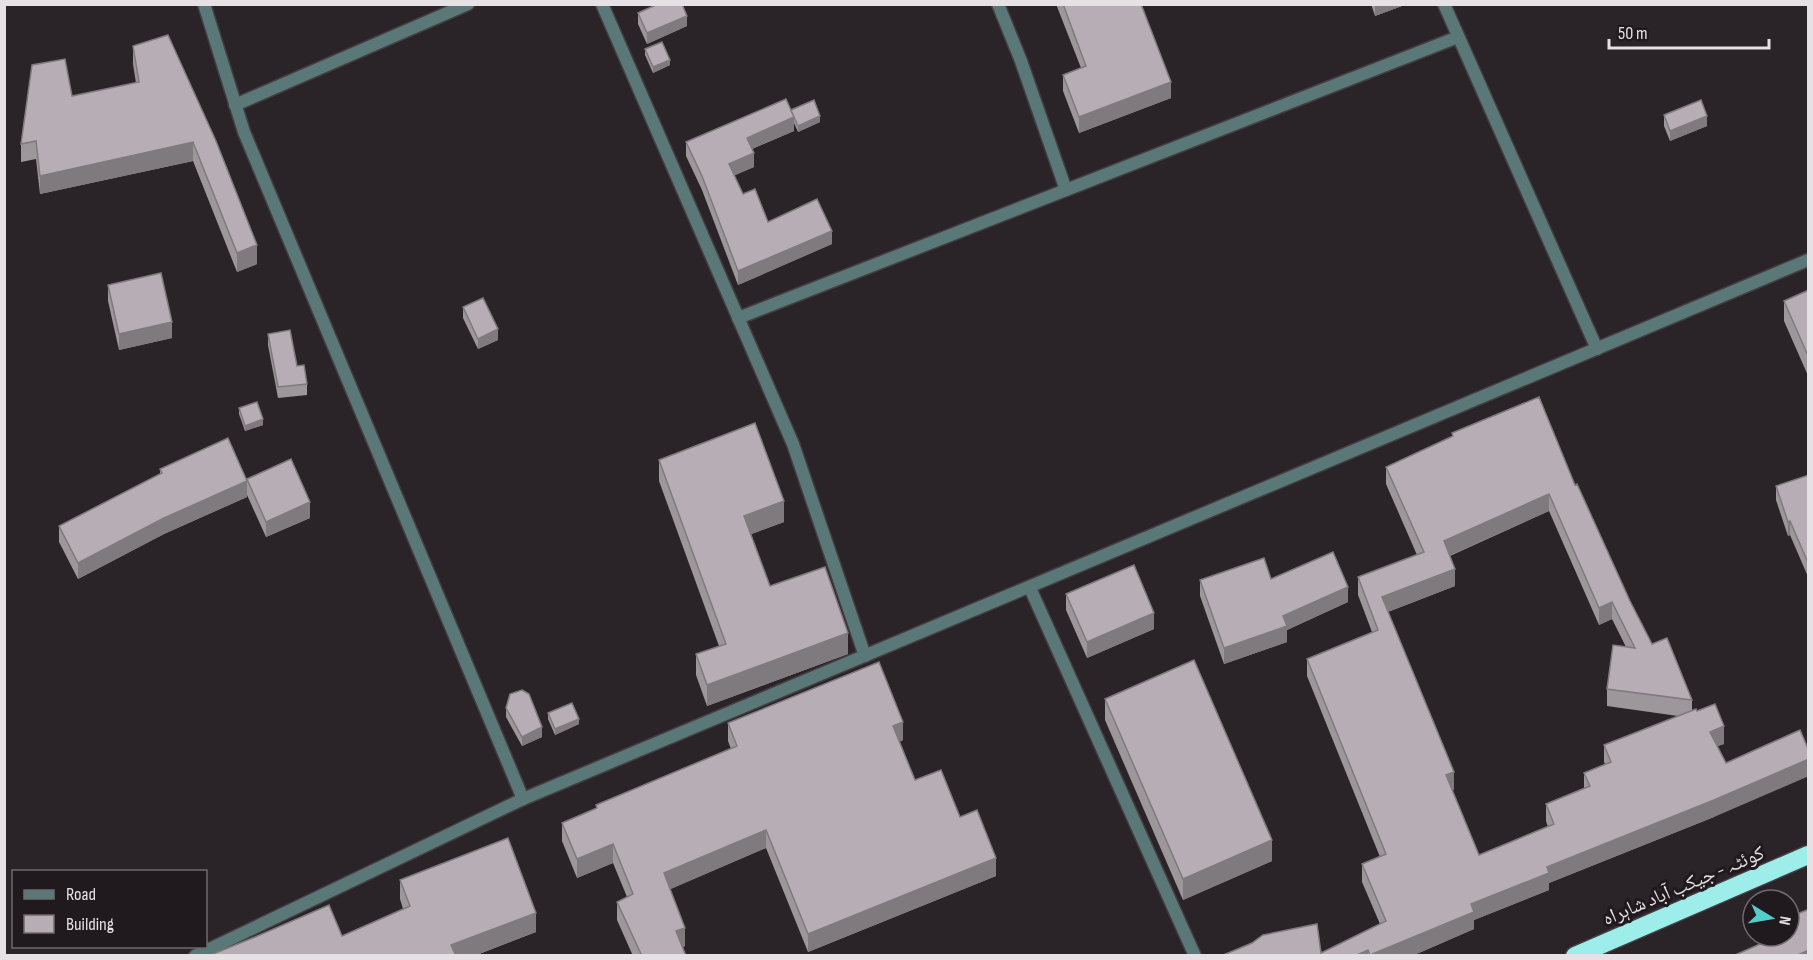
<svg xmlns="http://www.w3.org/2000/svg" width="1813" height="960" viewBox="0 0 1813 960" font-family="'Sofia Sans Condensed','Noto Naskh Arabic',sans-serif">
<rect width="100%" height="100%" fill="#2a2328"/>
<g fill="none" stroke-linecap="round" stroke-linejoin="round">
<g stroke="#443e42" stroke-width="15">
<g id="street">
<polyline points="602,4 793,444 865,656"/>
<polyline points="998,4 1021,61 1066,190"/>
<polyline points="1444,4 1597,349"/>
<polyline points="235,105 468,4"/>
<polyline points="738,318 1458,37"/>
<polyline points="1030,588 1195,956"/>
<polyline points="523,799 1808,260"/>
<polyline points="195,956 523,799 244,132 204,4"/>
</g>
</g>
<g stroke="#443e42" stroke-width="21">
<polyline id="highway" points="1575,956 1808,855"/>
</g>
<use href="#street" stroke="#597877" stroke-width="12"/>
<use href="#highway" stroke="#9deeea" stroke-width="18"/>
</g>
<g fill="#9d969b" fill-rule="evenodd">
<polygon points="1056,4 1141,4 1171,98 1079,133 1063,91 1063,75 1081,68"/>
<polygon points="1371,4 1402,4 1402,6 1375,16"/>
<polygon points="638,13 687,26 647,44 638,24"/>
<polygon points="168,35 257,264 237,272 193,161 40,194 36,159 21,162 21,144 72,96 136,83 133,64 133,46"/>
<polygon points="645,49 670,65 653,73 645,55"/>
<polygon points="791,111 820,122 798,132 794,123 794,131 752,149 754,167 734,175 743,194 768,222 832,244 738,285 702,190 686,156 686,142"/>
<polygon points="1664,115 1707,126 1670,141 1664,126"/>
<polygon points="108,285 172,338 119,350 108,301"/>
<polygon points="1809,290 1809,378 1784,321 1784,301"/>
<polygon points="463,307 498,340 478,349 463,318"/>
<polygon points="268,334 297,366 307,384 307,395 278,398 268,345"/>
<polygon points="239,408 263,425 245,431 239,414"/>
<path d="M1452,433L1575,485L1630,601L1652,644L1692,700V710L1697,711L1724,744L1717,746L1714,817L1549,883V890L1474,920V929L1412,956H1221L1321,953L1380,924L1362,882V864L1380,857L1307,676V659L1372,632L1358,595V577L1417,555L1386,484V467L1452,437ZM1549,511L1599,625L1612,619L1626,647L1607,689V706L1678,716L1604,745V762L1605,764L1584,773V788L1546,804V821L1548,827L1479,855L1452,790H1454L1388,612L1455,586L1450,556Z"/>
<polygon points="659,460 784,522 751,534 770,586 848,654 707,706 696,675 696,654 719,646 659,481"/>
<polygon points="160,469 247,481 247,479 310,518 266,537 247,495 247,497 164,534 78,579 59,542 59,526 160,474"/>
<polygon points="1809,475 1809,579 1790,535 1788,536 1776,500 1776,486"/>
<polygon points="1271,579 1348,602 1287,630 1287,642 1224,664 1200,596 1200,580"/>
<polygon points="1066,594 1154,629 1087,658 1066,610"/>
<polygon points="1105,699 1272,861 1183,900 1105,720"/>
<polygon points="506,708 542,737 522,746 506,717"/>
<polygon points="548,713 579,724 555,735 548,719"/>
<polygon points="728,723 903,740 899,742 915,780 960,817 996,876 808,952 766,848 670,889 685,946 683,947 686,956 633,956 617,920 617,902 627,897 613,863 577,878 562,841 562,823 596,808 596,805 731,749 728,741"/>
<polygon points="400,880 536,932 474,956 208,956 342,936 403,909 400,899"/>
<polygon points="1789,917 1809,956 1790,931 1789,927"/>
</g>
<g fill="#7f7a7e">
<polygon points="1377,4 1402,4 1402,6 1375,16 1375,5"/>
<polygon points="687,16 687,26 647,44 647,33"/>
<polygon points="670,60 670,65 653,73 653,67"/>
<polygon points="1171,82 1171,98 1079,133 1079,117"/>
<polygon points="820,116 820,122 798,132 798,126"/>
<polygon points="1707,116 1707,126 1670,141 1670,131"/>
<polygon points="794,117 794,131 747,151 747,138"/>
<polygon points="193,142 193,161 40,194 40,176"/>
<polygon points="754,153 754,167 729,178 729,164"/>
<polygon points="832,231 832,244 738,285 738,271"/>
<polygon points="257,245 257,264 237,272 237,253"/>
<polygon points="172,322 172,338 119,350 119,334"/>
<polygon points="498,329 498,340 478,349 478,339"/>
<polygon points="263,419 263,425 245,431 245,426"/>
<polygon points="247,481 247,497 164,534 78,579 78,563 164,518"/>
<polygon points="1549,494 1549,511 1444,558 1444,541"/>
<polygon points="784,501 784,522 744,537 744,516"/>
<polygon points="310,502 310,518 266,537 266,522"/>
<polygon points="1790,521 1790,535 1788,536 1788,522"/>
<polygon points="1455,569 1455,586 1382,614 1382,597"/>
<polygon points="1348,587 1348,602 1287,630 1287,642 1224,664 1224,648 1283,616"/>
<polygon points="1612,602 1612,619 1599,625 1599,608"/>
<polygon points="1154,613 1154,629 1087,658 1087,642"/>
<polygon points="848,633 848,654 707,706 707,685"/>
<polygon points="579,719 579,724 555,735 555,729"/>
<polygon points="903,722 903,740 893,744 893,726"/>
<polygon points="1724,726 1724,744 1710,749 1710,732"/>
<polygon points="542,727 542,737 522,746 522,737"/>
<polygon points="1809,759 1809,776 1714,817 1549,883 1549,890 1474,920 1474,929 1412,956 1370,956 1471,904 1547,867"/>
<polygon points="1454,772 1454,790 1446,793 1446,775"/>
<polygon points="766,830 766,848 664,892 664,873"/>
<polygon points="1272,840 1272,861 1183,900 1183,879"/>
<polygon points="613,844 613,863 577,878 577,859"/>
<polygon points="996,858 996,876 808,952 808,934"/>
<polygon points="536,913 536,932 474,956 451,956 451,945"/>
<polygon points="685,928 685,946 676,950 676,931"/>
<polygon points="1368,950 1368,956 1355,956"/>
<polygon points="1809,950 1809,956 1796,956"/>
</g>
<g fill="#b6aeb4" stroke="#7f7a7e" stroke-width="1.5">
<polygon points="658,4 682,4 687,16 647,33 638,13"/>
<polygon points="1063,4 1141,4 1171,82 1079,117 1063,75 1086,66"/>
<polygon points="168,35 216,141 257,245 237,253 193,142 40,176 36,141 21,144 32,65 65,59 72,96 139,82 133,46"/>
<polygon points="662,42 670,60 653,67 645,49"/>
<polygon points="786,99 794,117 747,138 754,153 729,164 743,194 755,189 768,222 817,199 832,231 738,271 702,176 686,142"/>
<polygon points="814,100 820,116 798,126 791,110"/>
<polygon points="1701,100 1707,116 1670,131 1664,115"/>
<polygon points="161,273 172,322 119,334 108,285"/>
<polygon points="1809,290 1809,358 1784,301"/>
<polygon points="483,298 498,329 478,339 463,307"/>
<polygon points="290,330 297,366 304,365 307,384 278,387 268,334"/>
<polygon points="1539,397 1575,485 1577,484 1630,601 1652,644 1667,638 1692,700 1607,689 1613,645 1635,648 1612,602 1599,608 1549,494 1444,541 1455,569 1382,597 1454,772 1446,775 1479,855 1554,824 1546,804 1590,786 1584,773 1611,762 1604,745 1696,709 1697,711 1715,704 1724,726 1710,732 1726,763 1800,730 1809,751 1809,759 1714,800 1547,867 1549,873 1471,904 1474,912 1370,955 1368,950 1355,956 1221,956 1252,943 1263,935 1317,924 1321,953 1386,921 1362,864 1386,854 1307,659 1378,630 1358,577 1424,552 1386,467 1453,436 1452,433"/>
<polygon points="257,402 263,419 245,426 239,408"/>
<polygon points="755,423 784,501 744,516 770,586 825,567 848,633 707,685 696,654 726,644 659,460"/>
<polygon points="228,438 247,481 164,518 78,563 59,526 162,473 160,469"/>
<polygon points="291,459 310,502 266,522 247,479"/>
<polygon points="1809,475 1809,565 1790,521 1788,522 1776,486"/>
<polygon points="1333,552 1348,587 1283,616 1287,626 1224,648 1200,580 1264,558 1271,579"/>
<polygon points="1134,565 1154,613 1087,642 1066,594"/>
<polygon points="1194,660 1272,840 1183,879 1105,699"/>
<polygon points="879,662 903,722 893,726 915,780 941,770 960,817 977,810 996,858 808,934 766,830 664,873 685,928 676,931 686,956 642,956 617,902 633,894 613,844 577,859 562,823 597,808 596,805 737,746 728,723"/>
<polygon points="522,690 529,694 542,727 522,737 506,708 510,694"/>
<polygon points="572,703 579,719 555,729 548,713"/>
<polygon points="508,838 536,913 451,945 456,956 208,956 255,937 329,905 342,936 410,906 400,880"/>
<polygon points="1807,910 1809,915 1809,950 1796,956 1733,956 1778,936 1789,936 1789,931 1794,929 1789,917"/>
</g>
<g text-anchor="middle" stroke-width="6" stroke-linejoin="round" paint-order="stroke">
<g font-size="20" fill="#e5e1e4" stroke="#201a1e">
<text transform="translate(1683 885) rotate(-23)" y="7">کوئٹہ - جیکب آباد شاہراہ</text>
</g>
</g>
<rect width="1813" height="960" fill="none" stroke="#e5e1e4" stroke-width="12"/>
<rect x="12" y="870" width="195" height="78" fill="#201a1e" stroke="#6f6a6d" stroke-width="1.5"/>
<rect x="24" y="890" width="30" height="9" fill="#597877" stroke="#6f6a6d" stroke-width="1.5"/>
<text x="66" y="900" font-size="18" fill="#e5e1e4">Road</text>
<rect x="24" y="915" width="30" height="18" fill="#b6aeb4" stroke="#6f6a6d" stroke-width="1.5"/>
<text x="66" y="930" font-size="18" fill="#e5e1e4">Building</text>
<g transform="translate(1771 918) rotate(101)"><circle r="28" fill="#201a1e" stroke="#6f6a6d" stroke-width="1.5"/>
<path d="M0-4.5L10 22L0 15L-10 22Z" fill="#53cdc9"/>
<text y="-9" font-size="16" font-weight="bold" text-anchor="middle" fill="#e5e1e4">N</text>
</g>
<path d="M1609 39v9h160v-9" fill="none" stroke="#e5e1e4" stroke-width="3"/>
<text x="1618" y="39" font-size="18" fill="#e5e1e4" stroke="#201a1e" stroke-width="4.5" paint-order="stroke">50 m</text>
</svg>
